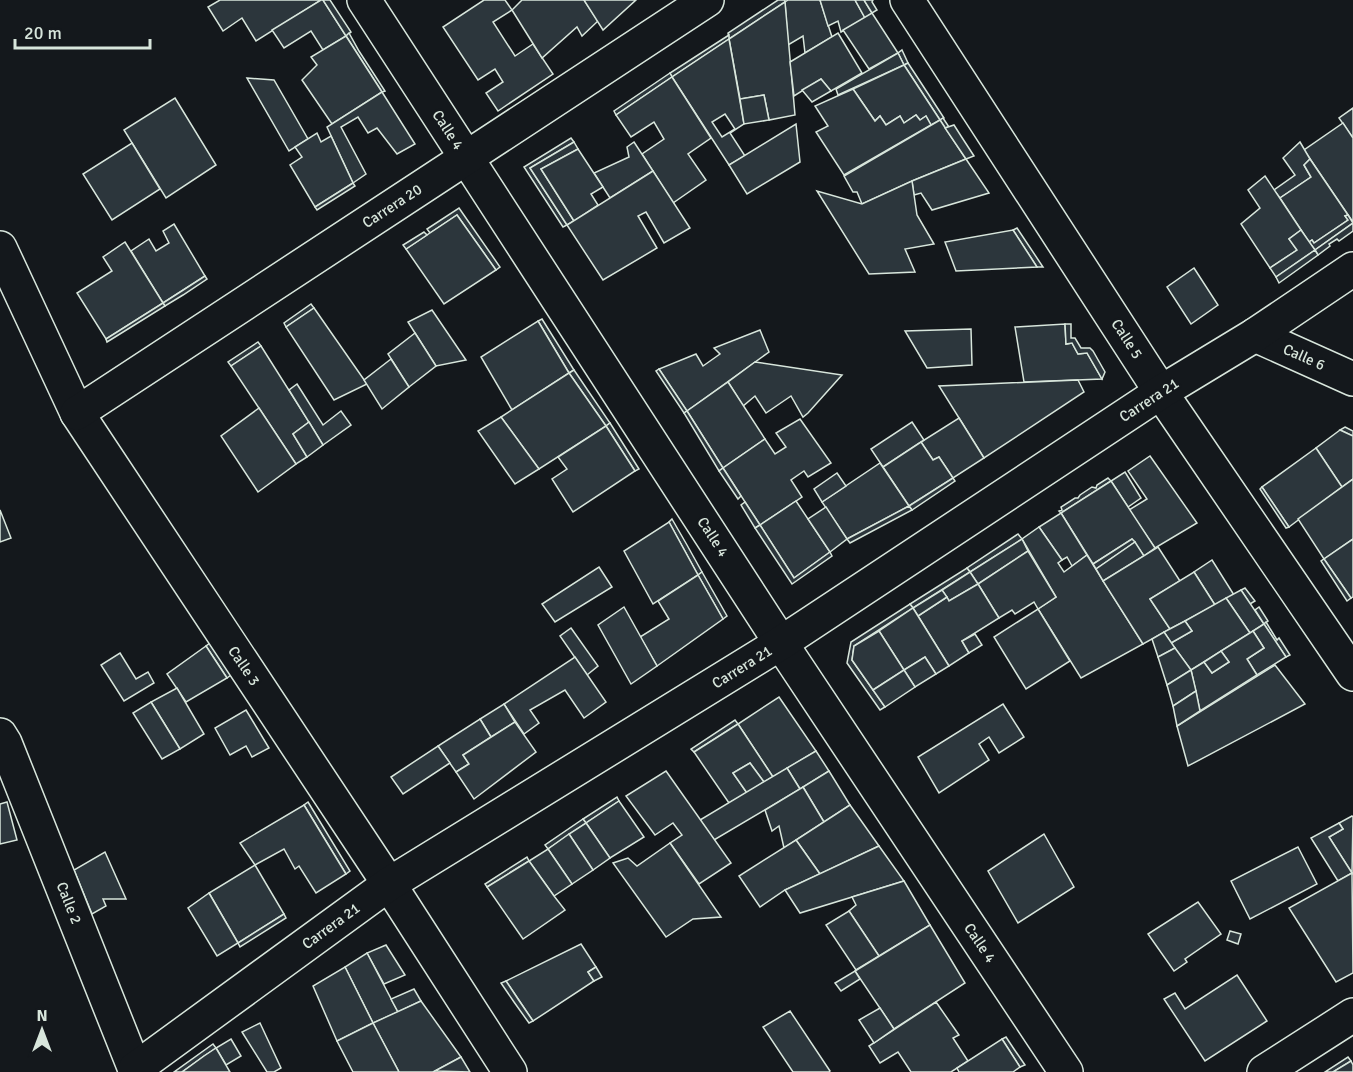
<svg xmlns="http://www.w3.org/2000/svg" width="1353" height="1072" viewBox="0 0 1353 1072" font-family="Signika,sans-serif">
<rect width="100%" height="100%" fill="#14181c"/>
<g fill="#2c363c" stroke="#d8e6dc" stroke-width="1.5" fill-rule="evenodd">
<polygon points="220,0 321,0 256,41 242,18 223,31 208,7"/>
<polygon points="321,0 323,0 346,36 323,50 311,31 284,48 272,30"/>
<polygon points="323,0 330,0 351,32 346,36"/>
<polygon points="484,0 505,0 512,10 493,22 515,56 533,44 553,74 498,111 486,93 503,82 495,69 478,80 443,27"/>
<polygon points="522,0 584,0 598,21 582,36 577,27 542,58 512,10"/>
<polygon points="584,0 636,0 603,30"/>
<polygon points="778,0 785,0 785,2 729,39 728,33"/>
<polygon points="788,0 820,0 832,37 805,53 803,36 788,45 785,2"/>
<polygon points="820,0 855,0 865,18 841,32 838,21 828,26"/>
<polygon points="855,0 864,0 872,13 865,18"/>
<polygon points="864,0 873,0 872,2 877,10 872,13"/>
<polygon points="785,2 795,115 769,120 764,95 740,99 729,39"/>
<polygon points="872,13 898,53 869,69 843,30"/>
<polygon points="349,33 359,51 385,91 382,92 346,36"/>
<polygon points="838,33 862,73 831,91 821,79 794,96 790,62"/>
<polygon points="729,35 729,39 672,77 670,73"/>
<polygon points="346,36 382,92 332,124 302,80 317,65 311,57"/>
<path d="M729,39L744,124L730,133L745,156L729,165L672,77ZM725,114L735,129L722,137L712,122Z"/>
<polygon points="902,50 908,63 904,65 898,53"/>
<polygon points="898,53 904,65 838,95 836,89"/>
<polygon points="908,63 927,92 944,118 940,120 904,65"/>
<polygon points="904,65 940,120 931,125 926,116 920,120 916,115 904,123 900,116 886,125 880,116 875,121 853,89"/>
<polygon points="670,73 672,77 616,115 614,111"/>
<polygon points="672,77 711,138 688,154 706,180 673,203 642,154 664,139 654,122 631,137 616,115"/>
<polygon points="247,78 274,80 308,139 289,151"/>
<polygon points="821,79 831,91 812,102 802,90"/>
<polygon points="853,89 875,121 880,116 886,125 900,116 904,123 916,115 920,120 926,116 931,125 844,175 816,132 828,126 815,106"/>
<polygon points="382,92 415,144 397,154 377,128 368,133 358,117 341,127 366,174 353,183 327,127"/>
<polygon points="764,95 769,120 744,124 740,99"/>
<polygon points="175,98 216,165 166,198 124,130"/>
<polygon points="1353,108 1353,138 1339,118"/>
<polygon points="943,118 949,127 945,128 940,120"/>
<polygon points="940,120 966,159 912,181 862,204 857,192 853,192 844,176"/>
<polygon points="1343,123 1353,138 1353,222 1304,150"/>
<polygon points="796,124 800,162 747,194 729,165"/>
<polygon points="954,125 961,136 974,156 966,159 945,128"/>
<polygon points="317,133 321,142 331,136 353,183 315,207 290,165 302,157 295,147"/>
<polygon points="571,138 574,142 530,168 567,225 563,227 524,167"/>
<polygon points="574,142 578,149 541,169 574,221 567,225 530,168"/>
<polygon points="634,142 653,171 610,198 594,173 629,157 627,147"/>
<polygon points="1300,142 1310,159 1304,165 1311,177 1280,198 1274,190 1295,175 1283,158"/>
<polygon points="132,143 160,189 112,220 83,174"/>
<polygon points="578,149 603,187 591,194 598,205 574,221 541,169"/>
<polygon points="966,159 989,193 932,210 921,193 914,195 912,181"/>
<polygon points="1310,159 1348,215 1345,216 1348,220 1314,243 1312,240 1309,242 1280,198 1311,177 1304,165"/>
<polygon points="653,171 690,228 664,243 646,212 638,216 657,248 603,280 567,225"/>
<polygon points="1265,176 1301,230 1289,239 1297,250 1270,268 1241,224 1260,208 1248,190"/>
<polygon points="912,181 917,215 934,244 905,249 915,272 869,274 817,191 862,204"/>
<polygon points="353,183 355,186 317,210 315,207"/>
<polygon points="459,208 500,267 496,270 457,215 430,233 427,229"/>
<polygon points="457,215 496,270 444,304 406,249"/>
<polygon points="1348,215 1353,223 1315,250 1309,242 1312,240 1314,243 1348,220 1345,216"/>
<polygon points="1353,223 1353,231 1339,241 1337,239 1329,244 1330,246 1318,255 1315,250"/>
<polygon points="174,224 205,276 163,303 131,251 149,239 156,251 169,243 163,231"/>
<polygon points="1017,228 1043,267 1037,267 1013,230"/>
<polygon points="1013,230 1037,267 956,271 945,242"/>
<polygon points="1301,230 1315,250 1276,277 1270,268 1297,250 1289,239"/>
<polygon points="424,232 427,235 406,249 403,245"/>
<polygon points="125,242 163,303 106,339 77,293 112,271 103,257"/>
<polygon points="1315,250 1318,255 1279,283 1276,277"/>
<polygon points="1194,268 1218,305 1191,324 1167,287"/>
<polygon points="205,276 207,279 183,295 165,306 163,303"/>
<polygon points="163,303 165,306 107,342 106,339"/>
<polygon points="311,304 314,308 286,327 284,323"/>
<polygon points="314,308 367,384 334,400 286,327"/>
<polygon points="432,310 466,360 436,366 408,322"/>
<polygon points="542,319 574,370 569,373 538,321"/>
<polygon points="538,321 569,373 512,410 481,357"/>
<polygon points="1065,324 1066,344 1072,343 1078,354 1087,353 1102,379 1024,382 1015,327"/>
<polygon points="1065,324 1071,324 1071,338 1075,338 1081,348 1090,348 1093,351 1105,372 1102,379 1087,353 1078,354 1072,343 1066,344"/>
<polygon points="971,329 972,365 927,368 905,331"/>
<polygon points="760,330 769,352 687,411 659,369 696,354 703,366 720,354 714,348"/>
<polygon points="415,333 436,366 409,387 388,354"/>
<polygon points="258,342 261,346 231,366 228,362"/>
<polygon points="261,346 309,422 293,434 307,457 296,464 231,366"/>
<polygon points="391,359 409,387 382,409 364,380"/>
<polygon points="755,362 842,375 808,413 803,417 791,396 766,413 755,396 743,406 728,382"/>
<polygon points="659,369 687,411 684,413 656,371"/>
<polygon points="574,370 610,423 606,426 569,373"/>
<polygon points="569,373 606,426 539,469 501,417"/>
<polygon points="1078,380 1084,392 984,458 939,386"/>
<polygon points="728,382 765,439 723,468 687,411"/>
<polygon points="297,384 323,425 341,411 351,425 323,445 289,390"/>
<polygon points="259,408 296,464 258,492 221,436"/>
<polygon points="687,411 723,468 719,471 684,413"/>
<polygon points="501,417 539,469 515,484 478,431"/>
<polygon points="959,418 984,458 953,478 939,457 933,460 921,442"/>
<polygon points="800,419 831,463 808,477 804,471 791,480 802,497 760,525 723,468 765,439 775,454 786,447 776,433"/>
<polygon points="309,422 323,445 307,457 293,434"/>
<polygon points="912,422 924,440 883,467 871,449"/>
<polygon points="610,423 639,469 635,471 606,426"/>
<polygon points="606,426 635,471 573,512 552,479 567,469 558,457"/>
<polygon points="1345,427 1353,431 1353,436 1340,430"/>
<polygon points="1340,430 1353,436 1353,479 1342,487 1316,448"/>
<polygon points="921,442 933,460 939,457 953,478 909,506 883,467"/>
<polygon points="1316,448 1342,487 1289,527 1262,487"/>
<polygon points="1150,456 1197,523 1155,548 1129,510 1147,499 1128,471"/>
<polygon points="880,463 909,506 847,539 822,502"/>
<polygon points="723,468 741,496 738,499 719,471"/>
<polygon points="1125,472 1141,498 1128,507 1111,481"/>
<polygon points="837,473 846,486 822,502 814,489"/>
<polygon points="953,478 955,481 912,510 909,506"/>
<polygon points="1108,478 1111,481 1061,513 1059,511 1062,510 1061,507 1075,498 1078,498 1080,495 1092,487 1096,488 1097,485"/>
<polygon points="1353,479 1353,539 1324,559 1298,519"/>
<polygon points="1111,481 1155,548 1144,556 1132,539 1093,564 1061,513"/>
<polygon points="1262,487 1289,527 1286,528 1260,489"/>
<polygon points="796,501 830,552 794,578 760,525"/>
<polygon points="745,502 760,525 755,528 741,505"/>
<polygon points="909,506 912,510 850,543 847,539"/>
<polygon points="826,507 847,539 830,552 808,519"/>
<polygon points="0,510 11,538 0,542"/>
<polygon points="1061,513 1087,555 1072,566 1067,557 1062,560 1039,527"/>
<polygon points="672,519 687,545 702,572 698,575 669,522"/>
<polygon points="669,522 698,575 653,604 624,551"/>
<polygon points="760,525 794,578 830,552 832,556 792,584 755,528"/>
<polygon points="1039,527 1062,560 1058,563 1064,572 1087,555 1143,644 1081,678 1038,609 1056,597 1022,539"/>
<polygon points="1018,534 1022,539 970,572 967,568"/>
<polygon points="1022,539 1028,551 978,584 970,572"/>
<polygon points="1132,539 1135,542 1096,569 1093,564"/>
<polygon points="1353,539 1353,597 1351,598 1324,559"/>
<polygon points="1135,542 1144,556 1103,581 1096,569"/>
<polygon points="1158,547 1180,581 1150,599 1170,629 1143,644 1103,581"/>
<polygon points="1028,551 1056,597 1038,609 1034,602 1015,614 1012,610 999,618 978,584"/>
<polygon points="1324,559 1351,598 1347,601 1321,561"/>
<polygon points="1212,560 1234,595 1215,605 1194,572"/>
<polygon points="599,567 612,587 555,622 542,604"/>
<polygon points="967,568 970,572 913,608 910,604"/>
<polygon points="702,572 727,616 723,619 698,575"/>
<polygon points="970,572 978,584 949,601 942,590"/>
<polygon points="1194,572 1215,605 1170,629 1150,599"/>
<polygon points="698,575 723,619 657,666 640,637 669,619 658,601"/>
<polygon points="978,584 999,618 962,641 969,653 949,666 918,616 947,597 949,601"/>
<polygon points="1245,588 1255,601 1250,604 1241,590"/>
<polygon points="942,590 947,597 918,616 913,608"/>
<polygon points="1241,590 1264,624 1250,633 1226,598"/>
<polygon points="1226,598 1250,633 1191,670 1171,643 1192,631 1185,621"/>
<polygon points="910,604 913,608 854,646 852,660 885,707 880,710 847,663 851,642"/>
<polygon points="624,607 657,666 631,684 598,625"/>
<polygon points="1259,607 1268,621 1264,624 1255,610"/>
<polygon points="913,608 949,666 936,674 925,657 904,670 879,631"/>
<polygon points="1038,609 1070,661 1026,689 994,637"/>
<polygon points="1185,621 1192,631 1171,643 1164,632"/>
<polygon points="1266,622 1277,640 1279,638 1290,655 1286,657 1264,624"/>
<polygon points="1264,624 1286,657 1257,675 1247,659 1264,648 1253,631"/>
<polygon points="571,628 598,666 587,675 560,636"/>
<polygon points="879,631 904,670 873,690 852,660 854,646"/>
<polygon points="1253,631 1264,648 1247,659 1257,675 1200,711 1191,670 1204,662 1212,673 1229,662 1221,651"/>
<polygon points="1164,632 1175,648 1158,657 1152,639"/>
<polygon points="975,634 982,645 969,653 962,641"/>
<polygon points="210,643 231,675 227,678 206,646"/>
<polygon points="206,646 227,678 186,702 167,674"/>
<polygon points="1175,648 1191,670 1167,685 1158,657"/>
<polygon points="1221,651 1229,662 1212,673 1204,662"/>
<polygon points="120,653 136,679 148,672 154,683 124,701 101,665"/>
<polygon points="575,657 606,702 584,718 565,690 530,710 539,723 524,734 504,704"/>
<polygon points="925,657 936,674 915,687 904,670"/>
<polygon points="1275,665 1305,704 1188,766 1177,726"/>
<polygon points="904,670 915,687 885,707 873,690"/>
<polygon points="1191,670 1196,691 1173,706 1167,685"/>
<polygon points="177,688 204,734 180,749 151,702"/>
<polygon points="1196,691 1200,711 1177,726 1173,706"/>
<polygon points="779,697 816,751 773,777 738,724"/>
<polygon points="151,702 180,749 162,759 133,713"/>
<polygon points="504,704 515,722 491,737 480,719"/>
<polygon points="1003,704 1024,737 999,753 989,737 979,744 989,760 939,793 918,757"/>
<polygon points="246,710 269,748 252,757 246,746 230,755 215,728"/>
<polygon points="480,719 491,737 463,755 469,764 456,772 438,746"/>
<polygon points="735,720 738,724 694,752 691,749"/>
<polygon points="515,722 536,752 474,799 456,772 469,764 463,755"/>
<polygon points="738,724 773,777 764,782 750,763 733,773 747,793 729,803 694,752"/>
<polygon points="438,746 450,763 403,794 391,777"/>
<polygon points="816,751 829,771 800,789 787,768"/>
<polygon points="750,763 764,782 747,793 733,773"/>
<polygon points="787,768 800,789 714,840 700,820"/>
<polygon points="666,771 731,863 699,884 670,843 682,835 673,823 655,835 626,796"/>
<polygon points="829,771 850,805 824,822 803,787"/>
<polygon points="803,787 824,822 784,848 779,826 772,831 765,810"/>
<polygon points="617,797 619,801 586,823 583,819"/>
<polygon points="619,801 644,837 610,858 586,823"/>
<polygon points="7,802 17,840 0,844 0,804"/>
<polygon points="308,802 350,871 346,874 304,805"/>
<polygon points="304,805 346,874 316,893 299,866 295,869 284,849 255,865 240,843"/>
<polygon points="850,805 879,846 820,874 796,840"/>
<polygon points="1352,816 1353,817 1352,873 1329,837 1343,829 1339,823"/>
<polygon points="583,819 586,823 548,849 545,845"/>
<polygon points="586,823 610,858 593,870 569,834"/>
<polygon points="1339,823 1343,829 1329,837 1352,873 1338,881 1311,838"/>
<polygon points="569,834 593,870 572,884 548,849"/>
<polygon points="1044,834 1074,887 1018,923 988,871"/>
<polygon points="796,840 820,874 785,890 760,907 739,876"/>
<polygon points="670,843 721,917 693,919 666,937 613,863 628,858 637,866"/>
<polygon points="879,846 904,881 800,913 785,890"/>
<polygon points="1298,847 1317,884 1250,919 1231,881"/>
<polygon points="548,849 572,884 554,896 529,861"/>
<polygon points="105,852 126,899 103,899 106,906 92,914 74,870"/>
<polygon points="527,857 529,861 487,887 485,884"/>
<polygon points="529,861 554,896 565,910 523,939 487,887"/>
<polygon points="255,865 284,914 238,943 209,893"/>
<polygon points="1352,873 1353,973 1336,982 1289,908"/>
<polygon points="904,881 930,925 879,956 849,911 856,905 852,897"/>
<polygon points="209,893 238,943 217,956 188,908"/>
<polygon points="1198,902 1221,934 1185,959 1187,962 1174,971 1148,934"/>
<polygon points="849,911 879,956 856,970 826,925"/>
<polygon points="284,914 286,918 240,947 238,943"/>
<polygon points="930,925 965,983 894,1029 855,971"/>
<polygon points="1230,931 1241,934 1238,944 1227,940"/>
<polygon points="581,944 596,967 588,972 594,981 533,1021 506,981"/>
<polygon points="386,945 405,975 384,984 367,953"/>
<polygon points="367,953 398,1012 373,1023 345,967"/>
<polygon points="345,967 373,1023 337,1041 313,986"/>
<polygon points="596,967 602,977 594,981 588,972"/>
<polygon points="855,971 860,979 841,991 835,983"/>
<polygon points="1237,975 1267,1021 1205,1061 1164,999 1175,993 1185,1009"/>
<polygon points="506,981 518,999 533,1021 529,1023 514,1002 501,983"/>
<polygon points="414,989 421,1001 398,1012 391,999"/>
<polygon points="421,1001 461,1057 433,1072 399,1072 373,1023"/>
<polygon points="936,1002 959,1035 953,1038 968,1061 951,1072 911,1072 898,1052 880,1063 869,1046"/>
<polygon points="880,1008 894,1029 874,1043 859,1020"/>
<polygon points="790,1011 830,1071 829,1072 793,1072 763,1027"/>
<polygon points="260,1023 281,1068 274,1072 267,1072 242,1032"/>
<polygon points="373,1023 399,1072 353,1072 337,1041"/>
<polygon points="1006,1037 1014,1049 1025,1065 1020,1067 1002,1039"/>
<polygon points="231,1039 241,1056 226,1065 216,1048"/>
<polygon points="1002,1039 1020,1067 1013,1072 959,1072 957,1068"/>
<polygon points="213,1044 216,1048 204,1056 182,1072 174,1072"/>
<polygon points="216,1048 230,1072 182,1072 204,1056"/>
<polygon points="461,1057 470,1072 435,1071"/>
<polygon points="1348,1057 1351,1061 1333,1072 1325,1072"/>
<polygon points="1351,1061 1353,1065 1353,1072 1333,1072"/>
</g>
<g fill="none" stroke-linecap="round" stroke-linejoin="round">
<g stroke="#d8e6dc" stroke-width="36">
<g id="street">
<polyline points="364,0 790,657 1066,1072"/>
<polyline points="907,0 1170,406 1353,674"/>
<polyline points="0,248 77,413 389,884 510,1072"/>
<polyline points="1255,335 1353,379"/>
<polyline points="77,413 707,0"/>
<polyline points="0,735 5,743 136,1072"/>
<polyline points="135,1069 389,884 781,643 1161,392 1255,335 1353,269"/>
<polyline points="1264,1072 1353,1015"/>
</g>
</g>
<use href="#street" stroke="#14181c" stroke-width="33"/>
</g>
<g text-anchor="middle" stroke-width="4.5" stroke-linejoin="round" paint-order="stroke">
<g font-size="15" fill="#d8e6dc" stroke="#14181c">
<text transform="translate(448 130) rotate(57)" y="5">Calle 4</text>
<text transform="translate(392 206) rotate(-33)" y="5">Carrera 20</text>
<text transform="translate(1127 339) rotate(57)" y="5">Calle 5</text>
<text transform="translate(1304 357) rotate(24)" y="5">Calle 6</text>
<text transform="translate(1149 400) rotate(-33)" y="5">Carrera 21</text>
<text transform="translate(713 537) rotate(57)" y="5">Calle 4</text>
<text transform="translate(244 666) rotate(56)" y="5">Calle 3</text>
<text transform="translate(742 667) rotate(-32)" y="5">Carrera 21</text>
<text transform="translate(69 903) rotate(68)" y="5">Calle 2</text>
<text transform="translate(331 926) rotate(-36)" y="5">Carrera 21</text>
<text transform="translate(980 943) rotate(56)" y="5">Calle 4</text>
</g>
</g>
<g transform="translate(42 1030)" stroke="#14181c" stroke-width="4.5" paint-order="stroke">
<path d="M0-4.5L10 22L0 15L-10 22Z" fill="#d8e6dc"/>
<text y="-9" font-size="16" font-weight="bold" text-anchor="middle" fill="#d8e6dc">N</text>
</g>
<path d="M15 39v9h135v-9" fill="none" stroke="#d8e6dc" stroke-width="3"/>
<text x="24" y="39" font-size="18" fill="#d8e6dc" stroke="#14181c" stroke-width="4.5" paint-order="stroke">20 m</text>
</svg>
